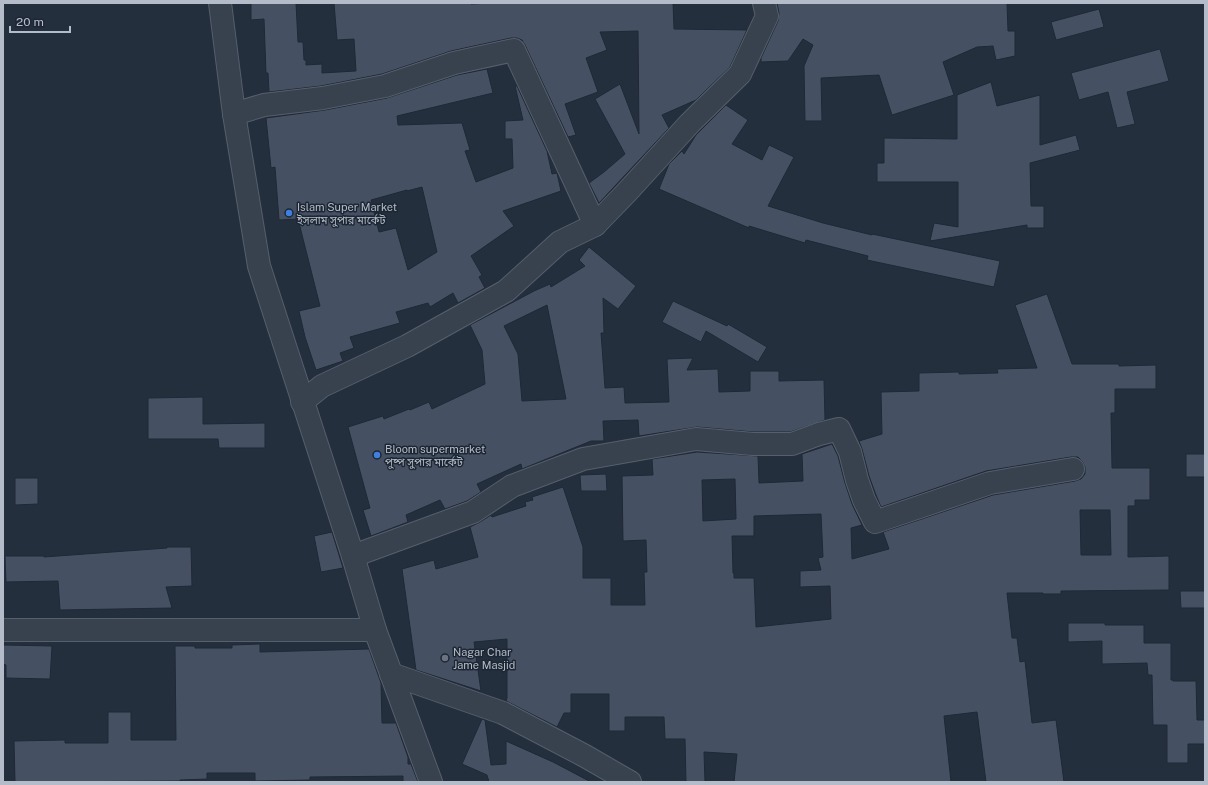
<svg xmlns="http://www.w3.org/2000/svg" width="1208" height="785" viewBox="0 0 1208 785" font-family="'Public Sans','Noto Sans Bengali',sans-serif">
<rect width="100%" height="100%" fill="#242f3e"/>
<g fill="#455162" stroke="#1f2835" fill-rule="evenodd">
<polygon points="251,3 296,3 298,42 303,42 304,60 306,60 306,65 322,64 322,73 356,71 354,39 337,40 334,3 471,3 471,4 489,3 673,3 674,29 747,30 730,67 696,100 662,115 669,128 599,203 589,183 604,172 625,154 595,99 620,84 639,134 638,31 600,32 607,50 586,58 598,92 565,104 576,135 568,137 525,45 522,40 517,38 511,38 451,51 382,74 321,86 269,92 268,73 266,73 264,19 251,20"/>
<polygon points="777,3 1007,3 1008,31 1015,31 1015,56 996,60 993,46 977,47 943,62 954,95 892,115 879,75 821,78 822,121 805,121 804,66 813,45 803,39 788,61 761,62 761,58 778,21 779,13"/>
<polygon points="1099,9 1104,27 1056,40 1051,22"/>
<polygon points="1160,49 1169,81 1127,92 1135,124 1117,128 1108,92 1079,100 1071,73"/>
<path d="M487,69L493,93L397,116L398,125L462,123L470,150L465,151L476,182L513,168L512,139H505V121L523,120L515,86H517L547,151L552,174L557,173L561,191L503,211L514,226L471,256L482,275L479,277L485,288L458,303L453,293L430,307L428,303L396,312L400,323L350,337L354,348L340,353L343,361L316,370L305,337L299,311L320,306L298,219L279,220L275,167L271,168L266,118L325,110L387,98L457,75ZM422,187L437,252L408,270L396,228L379,232L371,200L407,190V191Z"/>
<polygon points="991,82 997,106 1040,95 1040,145 1076,135 1080,150 1030,163 1031,206 1044,206 1044,228 1027,228 1027,225 930,241 934,223 958,227 958,182 877,182 877,163 884,163 884,138 957,139 957,95"/>
<polygon points="726,105 748,120 732,144 762,160 769,145 794,157 768,206 823,223 872,235 872,234 1000,261 994,287 867,260 868,256 806,240 805,243 749,226 749,228 659,189 669,164 682,151 684,154 696,135"/>
<path d="M589,247L636,286L618,309L603,298L604,333H601L605,388L624,387L625,403L669,402L667,359L693,358L687,370L718,369L719,392L750,391V371H779V381L824,380L825,420L790,432H754L697,427L639,436L638,420L603,421L604,441H591L522,469L521,464L477,484L481,492L467,501L445,509L440,500L406,515L408,522L371,536L363,510L370,508L348,427L383,416L384,419L409,409L410,410L429,402L432,409L485,384L482,350L470,325L534,291L550,284L551,287L585,266L579,260ZM547,305L566,399L522,401L518,354L504,326Z"/>
<path d="M1047,294L1072,364H1119V366L1156,365V389H1115V413H1111L1112,468H1150V500H1135V506H1128V557L1169,556V590L1061,591V594H1043V593H1007L1012,638H1017L1020,662L1025,661L1032,723L1056,720L1064,782H986L977,712L944,716L951,782H734L737,754L704,752L705,782H686L685,739H665L664,717H625V731H609V694H571V713H564L557,727L506,701L507,698V639L474,642L481,691L416,670L402,569L434,560L436,569L478,557L470,527L480,522L491,515L492,517L526,506L525,502L533,500L532,497L563,487L583,547V578H611V605H645L644,572H647L646,540L623,541L622,476L653,475L652,459L697,452L758,456L759,483L803,481L802,454L832,444L838,456L845,483L852,504L862,525L851,528L852,559L889,549L883,532L993,495L1075,481L1081,479L1085,474V467L1082,461L1078,457H1071L986,471L881,507L876,495L869,476L862,449L859,441L882,434L881,392L919,391V373L959,372V374L998,373L997,369L1037,368L1015,305ZM735,479L736,519L703,521L702,480ZM1080,510H1110L1111,555H1081ZM821,514L823,557L818,558L821,570L800,571V587L830,586L831,619L756,627L754,578H734V573H733L732,536H754V516Z"/>
<polygon points="673,301 727,326 728,324 767,347 758,362 706,331 701,342 662,322"/>
<polygon points="203,397 203,424 265,423 265,448 219,448 218,439 148,439 148,398"/>
<rect x="1186" y="454" width="19" height="23"/>
<polygon points="606,474 607,491 581,491 580,475"/>
<polygon points="15,478 38,478 38,504 15,505"/>
<polygon points="332,532 343,568 321,572 314,536"/>
<polygon points="167,547 191,547 192,586 166,587 172,608 60,610 58,581 6,582 5,556 44,556 44,557 167,548"/>
<polygon points="1180,591 1205,591 1205,608 1181,608"/>
<polygon points="1068,623 1105,623 1105,625 1144,625 1144,643 1171,643 1171,680 1173,680 1173,681 1196,681 1197,720 1205,720 1205,744 1188,744 1188,763 1167,763 1167,725 1153,725 1152,675 1148,675 1147,663 1102,664 1102,641 1068,642"/>
<polygon points="260,644 260,652 369,649 381,683 382,723 396,723 408,757 408,764 411,764 418,782 403,782 403,776 310,777 310,780 255,781 255,773 207,773 207,779 180,780 180,781 15,782 14,741 65,740 65,743 108,743 108,712 131,712 131,740 176,740 175,646 195,646 195,648 232,648 232,645"/>
<polygon points="3,645 52,646 50,679 6,678 6,665 3,664"/>
<polygon points="482,719 485,720 491,765 506,764 506,741 553,762 591,782 489,782 487,775 462,764"/>
</g>
<g fill="none" stroke-linecap="round" stroke-linejoin="round">
<g stroke="#565f6c" stroke-width="24">
<g id="minor">
<polyline points="234,114 264,105 323,98 385,86 454,63 514,50 595,225"/>
<polyline points="302,402 322,386 407,346 506,291 560,242 595,225 627,192 690,123 740,74 767,16 764,3"/>
<polyline points="353,556 473,512 512,486 583,459 696,439 753,444 792,444 819,434 839,429 850,452 857,480 864,500 875,522 990,483 1073,469"/>
<polyline points="3,630 375,630"/>
<polyline points="391,674 503,713 585,756 630,782"/>
</g>
</g>
<g stroke="#565f6c" stroke-width="24">
<polyline id="tertiary" points="220,3 234,114 259,266 353,556 375,630 431,782"/>
</g>
<use href="#minor" stroke="#38414e" stroke-width="22"/>
<use href="#tertiary" stroke="#38414e" stroke-width="22"/>
</g>
<g fill="#3f7fe0" stroke="#1d2633" stroke-width="1.5">
<circle cx="289" cy="213" r="4"/>
<circle cx="377" cy="455" r="4"/>
</g>
<circle fill="#6b7280" stroke="#1d2633" stroke-width="1.5" cx="445" cy="658" r="4"/>
<g text-anchor="middle" stroke-width="3" stroke-linejoin="round" paint-order="stroke">
<g font-size="11" fill="#b4bcc9" stroke="#1d2633" text-anchor="start">
<text x="297" y="211">Islam Super Market<tspan x="297" dy="13">ইসলাম সুপার মার্কেট</tspan></text>
<text x="385" y="453">Bloom supermarket<tspan x="385" dy="13">পুষ্প সুপার মার্কেট</tspan></text>
<text x="453" y="656">Nagar Char<tspan x="453" dy="13">Jame Masjid</tspan></text>
</g>
</g>
<rect width="1208" height="785" fill="none" stroke="#b4bcc9" stroke-width="8"/>
<path d="M10 26v6h60v-6" fill="none" stroke="#b4bcc9" stroke-width="2"/>
<text x="16" y="26" font-size="12" fill="#b4bcc9" stroke="#1d2633" stroke-width="3" paint-order="stroke">20 m</text>
</svg>
